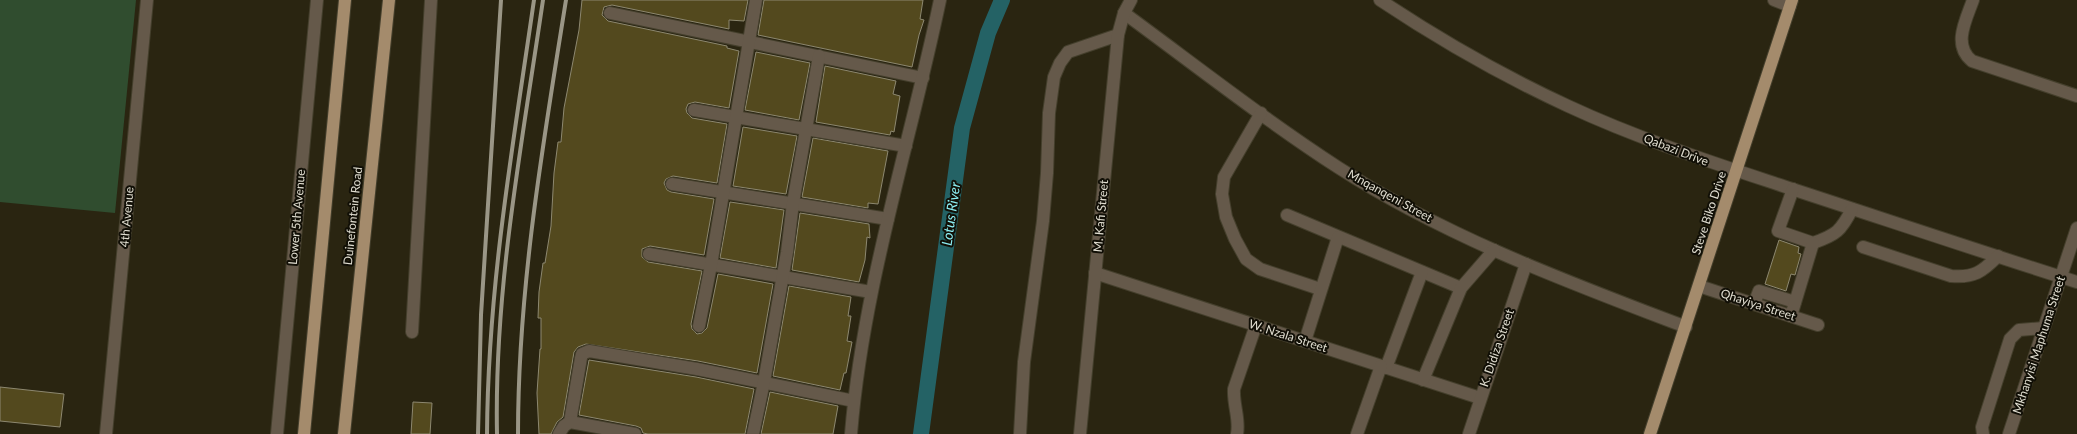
<svg xmlns="http://www.w3.org/2000/svg" width="2077" height="434" viewBox="0 0 2077 434" font-family="Lato,sans-serif">
<rect width="100%" height="100%" fill="#2a2511"/>
<polygon fill="#304d2f" points="0,0 136,0 115,213 0,202"/>
<g fill="none" stroke-linecap="round" stroke-linejoin="round">
<polyline stroke="#246265" stroke-width="16" points="921,434 962,128 988,33 1002,0"/>
</g>
<g fill="#53491e" stroke="#8d8870">
<polygon points="582,0 748,0 744,21 729,20 729,29 612,5 604,7 602,15 608,21 727,46 727,48 739,51 729,108 695,102 688,104 686,109 687,113 692,118 727,124 717,183 673,176 666,179 664,183 667,190 671,192 714,199 704,255 650,246 642,249 642,257 648,262 702,271 691,324 692,329 697,334 702,333 707,328 718,274 773,284 757,373 698,361 586,344 578,347 574,352 563,417 557,422 551,434 539,434 537,393 540,349 541,349 541,318 538,318 539,292 543,263 545,263 551,226 554,173 558,142 561,142 564,108 579,30"/>
<polygon points="764,0 923,0 920,19 924,20 919,35 912,67 758,35"/>
<polygon points="756,52 810,63 799,120 745,110"/>
<polygon points="825,66 896,81 893,94 900,96 894,132 891,131 890,135 816,122"/>
<polygon points="743,127 797,136 786,194 733,186"/>
<polygon points="813,138 888,151 878,204 868,203 868,208 802,197"/>
<polygon points="730,202 784,210 776,268 720,258"/>
<polygon points="800,213 869,224 870,238 867,237 865,260 859,282 792,270"/>
<polygon points="1779,240 1799,247 1798,253 1801,254 1795,275 1791,274 1786,291 1765,284"/>
<polygon points="789,286 851,297 848,316 851,316 847,341 852,342 846,373 844,373 840,390 773,376"/>
<polygon points="589,360 696,377 754,389 745,434 648,434 643,433 641,428 636,426 579,415"/>
<polygon points="0,387 64,394 60,427 0,421"/>
<polygon points="770,392 838,406 833,434 761,434"/>
<polygon points="413,402 432,403 430,434 411,434"/>
</g>
<g fill="none" stroke-linecap="round" stroke-linejoin="round">
<g stroke="#443f2c" stroke-width="14">
<g id="minor">
<path d="M1380,0C1440,40 1503,76 1568,106C1641,140 1717,164 1792,189C1887,220 1982,252 2077,282"/>
<polyline points="1774,0 1790,6"/>
<path d="M1973,0C1966,20 1952,45 1972,61L2077,96"/>
<polyline points="610,13 923,78"/>
<path d="M1124,13C1195,65 1265,120 1339,168C1446,237 1568,282 1686,327"/>
<polyline points="694,110 906,146"/>
<polyline points="1261,113 1224,177 1222,194 1226,217 1235,239 1246,259 1260,269 1320,289"/>
<polyline points="672,184 888,219"/>
<path d="M1793,189L1778,231L1813,243C1836,235 1841,231 1852,209"/>
<polyline points="1287,215 1461,288"/>
<path d="M1863,247L1951,276C1974,278 1982,272 1998,256"/>
<polyline points="649,254 871,292"/>
<polyline points="1095,273 1480,398"/>
<polyline points="1699,286 1818,325"/>
<polyline points="1754,304 1759,291 1795,302"/>
<polyline points="1791,316 1813,243"/>
<polyline points="699,326 711,265 756,0"/>
<polyline points="412,332 431,0"/>
<polyline points="1305,341 1338,237"/>
<polyline points="1386,368 1422,272"/>
<polyline points="1423,380 1461,288 1494,250"/>
<polyline points="570,422 581,358 582,354 589,351 697,369 854,401"/>
<polyline points="106,434 147,0"/>
<polyline points="277,434 317,0"/>
<polyline points="559,434 564,426 570,422 635,434"/>
<polyline points="753,434 764,382 787,252 793,203 819,56"/>
<path d="M851,434C863,286 910,144 940,0"/>
<polyline points="1020,434 1024,362 1043,221 1047,173 1049,113 1054,77 1060,63 1068,52 1118,35"/>
<polyline points="1080,434 1118,35 1124,13 1131,0"/>
<path d="M1237,434C1240,419 1233,405 1234,389L1256,325"/>
<polyline points="1357,434 1381,366"/>
<polyline points="1469,434 1526,264"/>
<polyline points="1983,434 1982,427 2010,339 2019,330 2044,328"/>
<polyline points="2009,434 2077,228"/>
</g>
</g>
<g stroke="#443f2c" stroke-width="14">
<g id="major">
<polyline points="304,434 345,0"/>
<polyline points="344,434 389,0"/>
<polyline points="1650,434 1792,0"/>
</g>
</g>
<use href="#minor" stroke="#65594a" stroke-width="12"/>
<use href="#major" stroke="#a48b6c" stroke-width="12"/>
<g stroke="#9a9686" stroke-width="4">
<polyline points="478,434 481,315 501,0"/>
<path d="M487,434C488,285 513,146 534,0"/>
<path d="M497,434C494,288 522,144 543,0"/>
<path d="M518,434C518,288 543,144 566,0"/>
</g>
</g>
<g text-anchor="middle" stroke-width="4" stroke-linejoin="round" paint-order="stroke">
<g font-size="12" fill="#e1ded1" stroke="#110f06">
<text transform="translate(1676 150) rotate(21)" y="4">Qabazi Drive</text>
<text transform="translate(1390 196) rotate(29)" y="4">Mnqanqeni Street</text>
<text transform="translate(1709 213) rotate(-72)" y="4">Steve Biko Drive</text>
<text transform="translate(353 216) rotate(-84)" y="4">Duinefontein Road</text>
<text transform="translate(1101 216) rotate(-85)" y="4">M. Kafi Street</text>
<text transform="translate(127 217) rotate(-85)" y="4">4th Avenue</text>
<text transform="translate(297 217) rotate(-85)" y="4">Lower 5th Avenue</text>
<text transform="translate(1758 305) rotate(18)" y="4">Qhayiya Street</text>
<text transform="translate(1288 336) rotate(18)" y="4">W. Nzala Street</text>
<text transform="translate(2039 345) rotate(-72)" y="4">Mkhanyisi Maphuma Street</text>
<text transform="translate(1497 348) rotate(-71)" y="4">K. Didiza Street</text>
</g>
<g font-size="14" font-style="italic" fill="#8deff4" stroke="#110f06">
<text transform="translate(951 214) rotate(-82)" y="5">Lotus River</text>
</g>
</g>
</svg>
